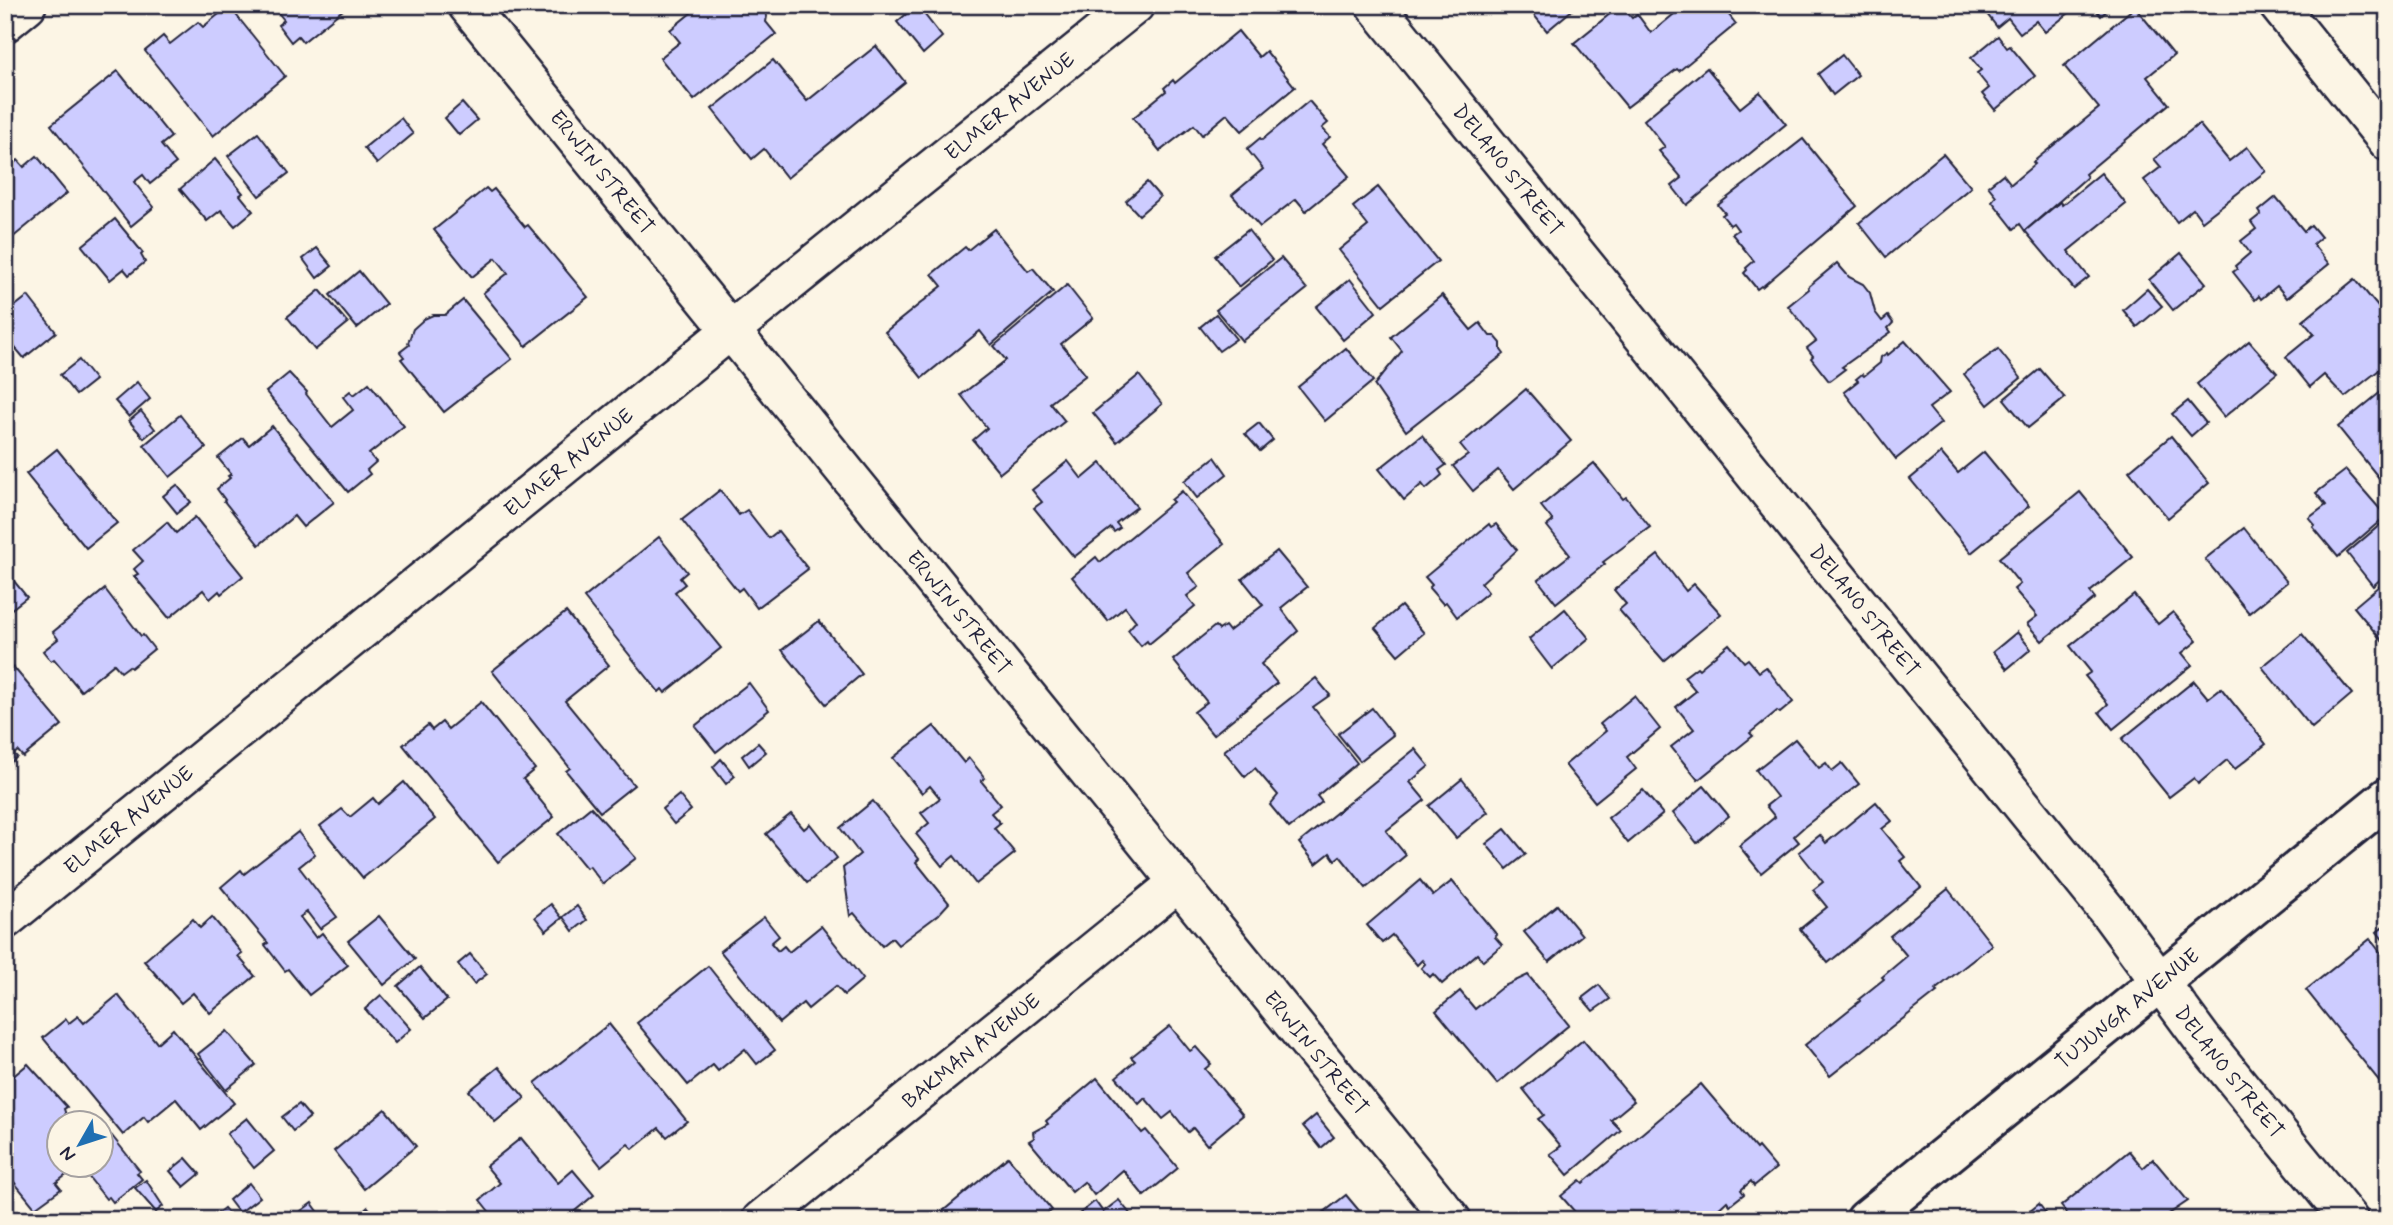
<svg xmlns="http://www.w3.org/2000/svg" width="2393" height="1225" viewBox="0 0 2393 1225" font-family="Mynerve,sans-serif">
<rect width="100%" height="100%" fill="#fcf5e5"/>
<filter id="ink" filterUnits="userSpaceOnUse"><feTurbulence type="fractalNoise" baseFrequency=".0143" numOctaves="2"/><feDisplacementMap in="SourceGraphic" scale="14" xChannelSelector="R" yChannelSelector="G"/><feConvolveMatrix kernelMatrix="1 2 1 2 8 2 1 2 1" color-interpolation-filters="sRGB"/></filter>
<g filter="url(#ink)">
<g fill="#cdccff" stroke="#22223b" stroke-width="2">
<polygon points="272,5 349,5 303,42 298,36 291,42 278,25 284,20"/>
<polygon points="687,5 759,5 767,16 766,22 776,34 694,100 660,58 680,42 670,30 692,12"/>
<polygon points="917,5 942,37 923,54 897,22"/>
<polygon points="1534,5 1578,5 1547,31 1529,9"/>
<polygon points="1621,5 1632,18 1637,14 1651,33 1685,5 1721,5 1736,24 1679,71 1677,69 1627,107 1574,43"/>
<polygon points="1980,5 2079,5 2045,32 2036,21 2020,33 2008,18 1997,27"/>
<polygon points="2092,5 2113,5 2101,16"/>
<polygon points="229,6 285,76 213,136 145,51 163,36 170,44 198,22 203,27"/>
<polygon points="2135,7 2174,55 2147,77 2169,104 2085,174 2087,177 2025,231 2020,224 2014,229 1992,201 1996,196 1988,186 2003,174 2011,184 2035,164 2033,162 2099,108 2064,66"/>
<polygon points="1238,31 1259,57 1266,51 1295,87 1242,131 1227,114 1202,135 1194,125 1160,151 1133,118 1166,91 1164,88 1173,80 1175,83"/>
<polygon points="1998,36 2007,48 2010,46 2035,76 1995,110 1982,94 1989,88 1977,73 1981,70 1971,58"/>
<polygon points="876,46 905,82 787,178 764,149 752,159 712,109 773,60 807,101"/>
<polygon points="1842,55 1858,75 1833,95 1818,74"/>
<polygon points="1707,68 1740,108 1760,92 1786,124 1687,205 1672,186 1682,178 1659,151 1665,147 1644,120"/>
<polygon points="118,71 171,137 161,145 176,163 150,184 143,175 134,182 154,207 131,226 51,125"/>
<polygon points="1309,101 1328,123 1322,128 1330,137 1322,144 1349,176 1306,211 1296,199 1260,227 1232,195 1263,169 1247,149 1260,138 1262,140"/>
<polygon points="462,103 477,120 459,135 445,118"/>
<polygon points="401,118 413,134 377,164 364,148"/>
<polygon points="2199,124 2229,161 2247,147 2266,171 2202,221 2193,209 2177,222 2144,180 2161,167 2154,159"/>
<polygon points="258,133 289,173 259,196 228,156"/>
<polygon points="1803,139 1857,206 1762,287 1761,286 1757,289 1744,273 1747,270 1746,268 1754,261 1732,234 1738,230 1733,223 1730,225 1722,215 1725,213 1718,205"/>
<polygon points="1943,154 1971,187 1886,257 1859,223"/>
<polygon points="37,156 67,193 6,243 5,170 18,160 24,167"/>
<polygon points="215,159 243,193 240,195 253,211 235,226 221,210 207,221 180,189"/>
<polygon points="2101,173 2126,204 2068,251 2089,277 2074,289 2025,231 2060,202 2062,205"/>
<polygon points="1147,182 1160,197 1139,215 1126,201"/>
<polygon points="1378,187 1438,261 1383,305 1339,250 1368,226 1353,207"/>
<polygon points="486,188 490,192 494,189 525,227 528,225 588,297 526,346 483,293 508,273 496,258 472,277 434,230"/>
<polygon points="2276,197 2304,231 2311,225 2321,237 2313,244 2329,264 2287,298 2277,286 2261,299 2259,296 2255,300 2233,272 2237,269 2235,266 2250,253 2241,241 2256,229 2251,222 2261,214 2259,211"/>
<polygon points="115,219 143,253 141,255 145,262 129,275 124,269 110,280 82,246"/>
<polygon points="994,229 1028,271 1033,268 1053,292 991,345 980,331 922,378 885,332 942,286 932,274 965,247 968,250"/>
<polygon points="1248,230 1272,260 1239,287 1215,256"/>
<polygon points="317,248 332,266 317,278 303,259"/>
<polygon points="2181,253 2206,283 2173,310 2149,280"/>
<polygon points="1281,258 1307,289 1242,341 1216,310"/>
<polygon points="1837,263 1849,277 1863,284 1870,293 1875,312 1882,321 1888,316 1893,323 1888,328 1891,332 1842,367 1845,369 1829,381 1811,358 1813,356 1807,348 1816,341 1788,306 1809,289 1808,287"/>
<polygon points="359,271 386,304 357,328 330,295"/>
<polygon points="1350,279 1376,312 1343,340 1316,307"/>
<polygon points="2355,279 2384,314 2378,320 2388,332 2388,363 2345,397 2324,375 2310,387 2286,357 2314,334 2303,321"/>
<polygon points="1067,285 1093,318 1061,344 1086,375 1050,403 1065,421 1000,473 973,440 987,428 961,395 1006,360 994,346"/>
<polygon points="2147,289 2162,306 2137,327 2123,310"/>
<polygon points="320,290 348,323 315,350 287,317"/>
<polygon points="1442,295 1471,330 1480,323 1490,336 1495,336 1501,343 1501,350 1504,354 1406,431 1374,385 1402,351 1391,337"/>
<polygon points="28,296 56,332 24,358 5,336 5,314"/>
<polygon points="463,300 512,359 444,412 401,359 404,357 400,352 409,345 408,343 413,329 424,319 433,315 445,315"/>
<polygon points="1216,314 1236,339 1219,351 1200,327"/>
<polygon points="1905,341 1950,392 1929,408 1941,423 1896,459 1844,392 1858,381 1856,379 1862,374 1864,376 1880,363 1881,357 1887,353 1888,355"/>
<polygon points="2249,341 2277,373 2224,417 2197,384"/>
<polygon points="1346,348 1373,381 1325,421 1298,387"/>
<polygon points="1998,349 2021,378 1988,405 1964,374"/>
<polygon points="79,360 95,380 76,395 60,375"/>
<polygon points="2040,369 2065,398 2028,428 2004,399"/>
<polygon points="289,373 307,392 306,394 332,427 353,410 343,397 350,391 354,395 369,383 404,426 369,454 376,462 367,470 370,474 348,492 266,392"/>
<polygon points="1139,375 1162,404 1117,442 1093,413"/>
<polygon points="137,382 150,399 129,417 115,401"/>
<polygon points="2388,386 2388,479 2383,483 2338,427"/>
<polygon points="1526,389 1571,441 1514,489 1498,470 1473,491 1453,466 1468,455 1460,445"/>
<polygon points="2188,401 2206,423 2191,436 2172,414"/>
<polygon points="141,411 155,429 144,438 129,421"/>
<polygon points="180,415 206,448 170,477 144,445"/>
<polygon points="1259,423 1273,440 1260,451 1245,434"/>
<polygon points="272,426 334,502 303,527 294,516 259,545 224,501 225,500 217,489 230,478 228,476 231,474 218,458 243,438 249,445"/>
<polygon points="1422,435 1446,465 1439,470 1442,475 1426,489 1422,484 1404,500 1379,469"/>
<polygon points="2171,436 2209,483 2168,518 2129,471"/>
<polygon points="57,449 117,523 86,548 26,474"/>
<polygon points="1984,452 2029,506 1971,553 1910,479 1941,453 1958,473"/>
<polygon points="1215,457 1227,474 1197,498 1184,481"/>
<polygon points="1068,461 1082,479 1101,463 1137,507 1116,523 1120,528 1114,532 1111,528 1074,557 1034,508 1042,502 1032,490"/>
<polygon points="1594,463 1623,499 1626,497 1650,527 1603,562 1605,564 1556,603 1538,580 1570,555 1547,526 1553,521 1541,506"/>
<polygon points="2346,470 2386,516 2338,557 2313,527 2315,525 2309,518 2326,505 2316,493"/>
<polygon points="177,485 191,502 177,513 163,496"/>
<polygon points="720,490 739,515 747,510 769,538 778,531 808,569 757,608 742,588 738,591 682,520"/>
<polygon points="1182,491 1224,544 1188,573 1199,587 1187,596 1195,606 1149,644 1147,641 1141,646 1128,630 1136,621 1125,607 1108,621 1072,577 1096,557 1100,562 1173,502 1171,500"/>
<polygon points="2080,492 2133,557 2090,592 2095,598 2042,641 2027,624 2037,616 2014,589 2020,584 1999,558"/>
<polygon points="195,517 243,576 221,594 219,591 210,599 203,590 169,618 134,576 138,574 134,569 143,561 133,550 167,522 176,533"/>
<polygon points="2388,518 2388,648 2354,607 2386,580 2383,577 2373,586 2347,553"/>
<polygon points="1489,524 1491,527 1496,524 1517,550 1481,583 1488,592 1457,617 1446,602 1443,604 1429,588 1432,585 1425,577"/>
<polygon points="2244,528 2287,582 2249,613 2205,559"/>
<polygon points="659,537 687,572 680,578 685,584 675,592 721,648 665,693 662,689 659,692 584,598"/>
<polygon points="1277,551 1307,587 1281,608 1298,631 1261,664 1277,683 1213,735 1194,712 1207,702 1173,660 1215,626 1219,630 1225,626 1229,631 1263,605 1242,579"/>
<polygon points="1658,555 1686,591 1694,584 1721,614 1664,661 1619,610 1626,604 1614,590"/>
<polygon points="5,570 27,597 5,614"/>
<polygon points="105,589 141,636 143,635 154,649 131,668 129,666 121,672 114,664 81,691 54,659 51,661 43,651 58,639 53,632"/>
<polygon points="2134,595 2158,624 2173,612 2197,641 2182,653 2192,665 2113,729 2099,712 2108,704 2085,676 2091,672 2070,646"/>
<polygon points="1401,606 1424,633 1398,655 1375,628"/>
<polygon points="1565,609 1589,638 1552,669 1529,639"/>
<polygon points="566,612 609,665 565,701 634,785 600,812 566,771 570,768 492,671"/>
<polygon points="819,621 862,674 826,704 782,650"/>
<polygon points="2017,632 2031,649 2007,669 1993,652"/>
<polygon points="2302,634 2352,694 2312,728 2262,667"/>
<polygon points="1729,644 1744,662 1748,659 1759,672 1766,667 1793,702 1780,713 1777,711 1750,733 1753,736 1698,780 1671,747 1694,729 1676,707 1696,691 1684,677 1697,667 1699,669"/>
<polygon points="5,657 62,725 23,757 18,751 14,754 17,757 5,767"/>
<polygon points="1316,678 1330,695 1313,707 1357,763 1317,796 1322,802 1289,828 1270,805 1278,795 1255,768 1245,777 1224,751"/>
<polygon points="2194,681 2208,698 2221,688 2266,744 2235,769 2227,760 2198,784 2194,778 2169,797 2122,739"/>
<polygon points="749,683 769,710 716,752 695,726"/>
<polygon points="1634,696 1660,729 1627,757 1636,769 1595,802 1565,765 1606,731 1600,724"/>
<polygon points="481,702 535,769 523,779 554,817 498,862 403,745 428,725 432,730 442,722 448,729"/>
<polygon points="1372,708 1393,735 1360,761 1338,734"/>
<polygon points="934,726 964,763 969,758 985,778 981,781 1001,805 991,813 1000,823 994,828 1015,853 976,884 954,856 942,866 916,834 929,823 921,813 940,798 930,786 922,793 893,758"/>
<polygon points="1795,739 1819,768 1826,763 1832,771 1842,763 1859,784 1804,827 1794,836 1799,842 1761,873 1739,846 1775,817 1766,806 1777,797 1756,770"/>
<polygon points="758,743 766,752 749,766 742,756"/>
<polygon points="1415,749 1429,766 1410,782 1425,800 1386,831 1406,855 1366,888 1340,856 1335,860 1330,853 1316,864 1299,843"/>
<polygon points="721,759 735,776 726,784 713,767"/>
<polygon points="1462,779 1488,812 1456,838 1429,806"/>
<polygon points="404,782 435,819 363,878 320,826 342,809 350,817 373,798 378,804"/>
<polygon points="1704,786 1729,816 1697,843 1673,813"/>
<polygon points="1643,790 1663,814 1628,843 1608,818"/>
<polygon points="679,795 691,810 674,824 662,809"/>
<polygon points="873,801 919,859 916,862 949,903 938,915 898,945 892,938 882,946 854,913 850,916 843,868 860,854 840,828"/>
<polygon points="1876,802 1892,821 1882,829 1905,857 1900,861 1921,887 1828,963 1800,929 1827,907 1813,890 1823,882 1799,852 1820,835 1826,843"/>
<polygon points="591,807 636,858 603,884 589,866 586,868 558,834"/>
<polygon points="791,814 804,829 810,824 837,858 807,883 766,834"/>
<polygon points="1505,829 1526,854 1507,869 1486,844"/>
<polygon points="298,832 315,854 299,867 337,917 320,929 307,912 300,917 316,938 322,933 348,965 309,995 288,969 285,971 265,945 268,943 221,887 241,870 244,874"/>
<polygon points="1420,880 1433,896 1452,881 1497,935 1495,937 1502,945 1483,961 1477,954 1442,984 1433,974 1430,977 1421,968 1425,964 1422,960 1417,965 1392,935 1382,943 1367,925"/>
<polygon points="1948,889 1992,945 1935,990 1937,992 1830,1076 1805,1045 1860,1001 1859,999 1884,979 1882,977 1907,956 1890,936"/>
<polygon points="551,904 562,918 546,931 535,917"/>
<polygon points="1557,905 1582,935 1549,962 1524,932"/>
<polygon points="577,906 587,920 573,931 563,917"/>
<polygon points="379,916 415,959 384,985 348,941"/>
<polygon points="212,917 242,953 238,956 255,976 210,1013 193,993 181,1003 144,961 193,919 200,928"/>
<polygon points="764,917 779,936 771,943 778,951 784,946 789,952 821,926 863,979 844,995 836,986 808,1009 803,1003 779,1023 720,951"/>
<polygon points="2388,923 2388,946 2377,932"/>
<polygon points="2370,939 2388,962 2388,1092 2306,990"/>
<polygon points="470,954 487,974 474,984 458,964"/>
<polygon points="708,966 775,1050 757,1064 745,1049 718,1071 713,1065 688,1085 637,1023"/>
<polygon points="420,967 447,1000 425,1018 398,986"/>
<polygon points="1528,975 1569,1025 1497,1084 1436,1011 1460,991 1475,1009 1502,987"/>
<polygon points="1599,985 1610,999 1593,1011 1582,998"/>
<polygon points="118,995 157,1043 173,1029 234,1103 201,1130 176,1099 148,1122 144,1117 123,1135 43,1038 66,1019 69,1023 78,1016 84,1023"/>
<polygon points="381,995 411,1029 395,1043 365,1009"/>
<polygon points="609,1024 687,1121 667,1137 659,1128 633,1149 628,1144 601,1166 535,1083"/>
<polygon points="1170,1026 1190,1051 1196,1047 1211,1064 1205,1069 1243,1115 1207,1145 1193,1128 1188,1132 1172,1112 1163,1119 1145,1098 1139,1104 1116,1077 1135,1061 1131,1057"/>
<polygon points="227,1031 256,1065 226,1090 198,1054"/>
<polygon points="1583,1040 1634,1101 1611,1120 1621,1130 1568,1175 1550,1154 1561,1146 1538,1119 1544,1115 1523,1089"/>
<polygon points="28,1064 67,1107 64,1109 69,1124 60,1124 60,1166 78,1166 56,1183 61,1189 35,1208 5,1171 5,1083"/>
<polygon points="499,1067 525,1098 495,1122 469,1091"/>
<polygon points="1097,1078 1142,1133 1146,1130 1178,1168 1144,1196 1123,1170 1094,1195 1084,1182 1072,1192 1029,1141 1034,1138 1033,1132 1048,1124 1046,1121"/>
<polygon points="1701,1084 1756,1149 1758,1147 1776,1168 1754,1186 1751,1181 1741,1190 1744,1194 1730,1205 1727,1201 1714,1213 1716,1216 1712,1220 1582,1220 1561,1196 1580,1180 1583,1183"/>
<polygon points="299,1104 310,1117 293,1131 282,1117"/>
<polygon points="385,1109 416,1146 364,1189 334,1151"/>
<polygon points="1316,1115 1334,1137 1321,1148 1303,1126"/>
<polygon points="247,1118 274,1151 254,1168 227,1134"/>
<polygon points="112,1136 140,1171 137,1173 142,1179 113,1202 109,1197 106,1199 80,1166 102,1166 102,1145"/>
<polygon points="521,1138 558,1183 573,1170 594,1195 564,1220 496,1220 480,1200 500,1183 486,1166"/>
<polygon points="2129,1151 2143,1168 2153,1159 2188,1201 2160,1220 2072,1220 2061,1206"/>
<polygon points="1008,1157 1052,1210 1040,1220 940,1220 937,1216"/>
<polygon points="186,1158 200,1174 184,1187 170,1171"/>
<polygon points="146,1180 163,1206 156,1212 135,1188"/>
<polygon points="249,1183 260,1197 239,1213 229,1200"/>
<polygon points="1346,1195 1367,1220 1314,1220"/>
<polygon points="1119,1200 1135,1220 1082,1220 1078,1215 1095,1201 1103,1212"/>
<polygon points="312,1203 323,1218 320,1220 307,1220 301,1211"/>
<polygon points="2039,1204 2051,1220 2019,1220"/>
<polygon points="368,1207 378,1220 353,1220"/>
<polygon points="224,1208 234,1220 209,1220"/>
</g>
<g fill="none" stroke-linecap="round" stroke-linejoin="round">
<g stroke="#22223b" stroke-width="42">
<g id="street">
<path id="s1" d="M467,5L1452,1220"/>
<path id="s2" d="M1375,5L2110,914L2202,1039L2349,1220"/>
<polyline points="2278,5 2388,142"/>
<polyline points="5,23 27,5"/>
<path id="s3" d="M5,920L731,330L1135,5"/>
<path id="s4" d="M761,1220L1179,882"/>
</g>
</g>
<g stroke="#22223b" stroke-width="44">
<g id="secondary">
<path id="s5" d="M1866,1220L2388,797"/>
</g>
</g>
<use href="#street" stroke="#fcf5e5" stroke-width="37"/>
<use href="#secondary" stroke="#fcf5e5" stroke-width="38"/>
</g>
</g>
<g text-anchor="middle" stroke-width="6" stroke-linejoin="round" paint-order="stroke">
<g font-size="21" fill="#22223b" stroke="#fcf5e5">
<text dy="7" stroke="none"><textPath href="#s3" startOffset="1293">ELMER AVENUE</textPath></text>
<text dy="7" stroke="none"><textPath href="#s2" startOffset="212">DELANO STREET</textPath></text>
<text dy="7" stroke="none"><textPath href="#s1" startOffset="215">ERWIN STREET</textPath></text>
<text dy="7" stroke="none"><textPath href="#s3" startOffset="726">ELMER AVENUE</textPath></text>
<text dy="7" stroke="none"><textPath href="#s2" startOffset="779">DELANO STREET</textPath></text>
<text dy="7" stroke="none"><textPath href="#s1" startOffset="782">ERWIN STREET</textPath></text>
<text dy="7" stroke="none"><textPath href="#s3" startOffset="159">ELMER AVENUE</textPath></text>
<text dy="7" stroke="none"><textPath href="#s5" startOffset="336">TUJUNGA AVENUE</textPath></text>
<text dy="7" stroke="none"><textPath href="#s4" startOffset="270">BAKMAN AVENUE</textPath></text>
<text dy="7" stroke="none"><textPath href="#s1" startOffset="1349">ERWIN STREET</textPath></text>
<text dy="7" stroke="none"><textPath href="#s2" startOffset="1367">DELANO STREET</textPath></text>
</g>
</g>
<rect width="2393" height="1225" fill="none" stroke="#fcf5e5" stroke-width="28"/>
<rect x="14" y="14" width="2365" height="1197" fill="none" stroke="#22223b" stroke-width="2.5" filter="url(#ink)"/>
<g transform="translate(80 1144) rotate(231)"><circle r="33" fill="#fcf5e5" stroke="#a5a1a1" stroke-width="2"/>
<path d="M0-5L12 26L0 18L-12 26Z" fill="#1f6fb2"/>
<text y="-10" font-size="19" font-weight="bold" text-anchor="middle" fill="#22223b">N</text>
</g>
</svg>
